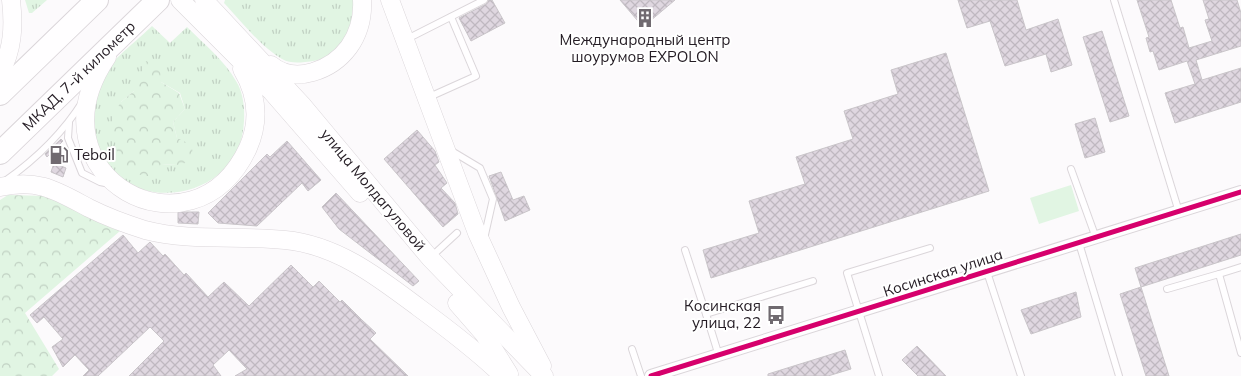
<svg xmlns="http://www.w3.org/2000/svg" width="1241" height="376" viewBox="0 0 1241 376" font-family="Mulish,sans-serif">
<defs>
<pattern id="grass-tufts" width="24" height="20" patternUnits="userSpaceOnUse" patternTransform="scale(1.25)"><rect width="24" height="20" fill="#e1f5e3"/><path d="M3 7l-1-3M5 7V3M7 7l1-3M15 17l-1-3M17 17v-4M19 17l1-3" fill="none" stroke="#c1d1c3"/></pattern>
<pattern id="forest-crowns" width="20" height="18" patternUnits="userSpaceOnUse" patternTransform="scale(1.25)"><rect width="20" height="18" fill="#e1f5e3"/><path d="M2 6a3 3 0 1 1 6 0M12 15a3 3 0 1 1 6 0" fill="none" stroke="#c1d1c3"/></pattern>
<pattern id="building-cross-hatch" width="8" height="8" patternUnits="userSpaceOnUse" patternTransform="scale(1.25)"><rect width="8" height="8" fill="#dfd7e0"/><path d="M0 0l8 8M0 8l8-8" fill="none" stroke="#bfb8c0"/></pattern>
</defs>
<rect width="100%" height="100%" fill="#fcfafc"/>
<g fill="url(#grass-tufts)" fill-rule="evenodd">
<polygon points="25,0 47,0 32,13 29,13"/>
<path d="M225,0H353C356,30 338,61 305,62C297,63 289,63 282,59C262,48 240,20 224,3Z"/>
<path d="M152,26L170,43L187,27C204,44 224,60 236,81C243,92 245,108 244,121C241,207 112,220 95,137C93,131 90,124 91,118C93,108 100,80 106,71C113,59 141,37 152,26ZM161,82L180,93L185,109L173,122L177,138V165L161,164L121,102L134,91Z"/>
</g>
<g fill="url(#forest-crowns)">
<polygon points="146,61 160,66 161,82 179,93 185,109 173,122 177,138 192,145 193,161 177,165 161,164 153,177 136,174 123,163 116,149 112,116 121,102 134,91"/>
<polygon points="8,195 48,196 120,231 25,313 59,369 52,376 0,376 0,200"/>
</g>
<polygon fill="#e1f5e3" points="1071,185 1079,211 1039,224 1030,198"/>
<g fill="url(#building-cross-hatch)" stroke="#c9c5c9">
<polygon points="489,0 492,0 505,23 471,41 459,18 486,4"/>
<polygon points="620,0 675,0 643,27"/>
<polygon points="958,0 1017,0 1026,30 1058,19 1072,65 1051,72 1046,54 1005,66 990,21 967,28"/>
<polygon points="1137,0 1171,0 1180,28 1183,27 1189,48 1212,41 1205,20 1209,19 1203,0 1237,0 1241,13 1241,46 1196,60 1202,80 1241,68 1241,102 1175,123 1165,93 1195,84 1187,61 1159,70 1153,51 1150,52 1146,38 1149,37"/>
<polygon points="1102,31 1129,116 1110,122 1083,37"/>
<polygon points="946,53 989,191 711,278 703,250 759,233 749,201 805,184 796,157 853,139 844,111 898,94 891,70"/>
<polygon points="1095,118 1105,152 1085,158 1075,124"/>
<polygon points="417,130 435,151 439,162 435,165 447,183 441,188 455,203 458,214 443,227 384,159"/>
<polygon points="61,139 63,141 47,157 45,154"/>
<polygon points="287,141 321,180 308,191 302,183 257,226 218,223 208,213 267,154 270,157"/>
<polygon points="54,163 66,168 63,177 51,172"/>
<polygon points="501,172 513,200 524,196 530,210 505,221 489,176"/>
<polygon points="336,193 419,281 413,286 339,229 322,207"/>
<polygon points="178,212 199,212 198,224 178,223"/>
<polygon points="1241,234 1241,255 1141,287 1135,268"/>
<polygon points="123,235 138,253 150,242 163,256 165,254 184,275 186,273 208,297 224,282 249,306 291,265 313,287 319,281 340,302 342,300 362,320 376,333 370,339 408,376 235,376 247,369 229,350 213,365 221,376 129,376 164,341 150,327 98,376 83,376 89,370 75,355 63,367 52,347 63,339 44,317 37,323 30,315"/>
<polygon points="1141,287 1169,376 1146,376 1120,294"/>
<polygon points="1076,292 1081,317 1031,334 1021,310"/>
<polygon points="917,346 946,376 918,376 902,360"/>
<polygon points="845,350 851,369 828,376 768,376 768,374"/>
</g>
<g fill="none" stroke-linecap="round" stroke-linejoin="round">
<g stroke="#dbd6da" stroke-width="8">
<g id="lane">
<polyline points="1114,0 1179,212"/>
<polyline points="405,40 484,0"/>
<polyline points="427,98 476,76 451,17"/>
<polyline points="69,123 68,138 82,173 100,182 110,184"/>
<polyline points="450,150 480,168 493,199 484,239"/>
<polyline points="1071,169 1096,238"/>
<path d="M5,181C36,159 63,133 83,101"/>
<polyline points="1079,243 1119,376"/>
<polyline points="685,250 706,314"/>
<polyline points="431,257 457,233"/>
<polyline points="1241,267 1219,274 1241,353"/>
<polyline points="987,272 1021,376"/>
<polyline points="1167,289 1219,274"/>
<polyline points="632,349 641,376"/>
<polyline points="719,356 706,314 813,281"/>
<polyline points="879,376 847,273 930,248"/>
</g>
</g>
<g stroke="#dbd6da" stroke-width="14">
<polyline id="street" points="651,376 1241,192"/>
</g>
<g stroke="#dbd6da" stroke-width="19">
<g id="secondary">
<polyline points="180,0 272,92 360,193"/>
<polyline points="204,0 303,106 430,258 544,376"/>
<polyline points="390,0 477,233 511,307 542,366"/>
<path d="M107,57C26,177 193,266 248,148C260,121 257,94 242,69"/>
<path d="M271,65C295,85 332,70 349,47C359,33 363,17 362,0"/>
<path d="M0,73C13,50 14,26 11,0"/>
<path d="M0,187C38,178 57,191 89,208C107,217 126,224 145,230C191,242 238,235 285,240C337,245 378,277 418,307C448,329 477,351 503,376"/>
<polyline points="457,303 484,334 509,374"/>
</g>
</g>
<g stroke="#dbd6da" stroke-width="24">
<g id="highway">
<polyline points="0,94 97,0"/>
<polyline points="0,153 158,0"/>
</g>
</g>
<use href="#lane" stroke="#fffeff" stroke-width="6"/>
<use href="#street" stroke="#fffeff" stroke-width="12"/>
<use href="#secondary" stroke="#fffeff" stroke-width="18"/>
<use href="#highway" stroke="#fffeff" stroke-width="22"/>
<g stroke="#fff" stroke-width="8">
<polyline id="cycleway" points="651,376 1241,192"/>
</g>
<use href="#cycleway" stroke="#d6006c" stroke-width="5"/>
</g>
<defs>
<g id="building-bare" transform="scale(1.5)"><path d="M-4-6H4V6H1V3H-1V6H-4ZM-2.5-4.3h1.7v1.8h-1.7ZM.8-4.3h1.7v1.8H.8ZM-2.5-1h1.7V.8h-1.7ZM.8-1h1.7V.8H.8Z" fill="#706a70" stroke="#fff" stroke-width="2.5" paint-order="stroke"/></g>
<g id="fuel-bare" transform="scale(1.5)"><path d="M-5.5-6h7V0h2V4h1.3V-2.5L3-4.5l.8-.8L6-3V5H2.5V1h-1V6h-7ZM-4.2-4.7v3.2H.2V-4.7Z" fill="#706a70" stroke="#fff" stroke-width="2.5" paint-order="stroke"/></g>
<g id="bus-bare" transform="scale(1.5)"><path d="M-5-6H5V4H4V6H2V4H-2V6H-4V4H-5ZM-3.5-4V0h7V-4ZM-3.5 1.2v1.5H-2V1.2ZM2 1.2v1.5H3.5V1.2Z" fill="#706a70" stroke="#fff" stroke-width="2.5" paint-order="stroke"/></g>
</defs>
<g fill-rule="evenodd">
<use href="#building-bare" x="645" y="18"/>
<use href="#fuel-bare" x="59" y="155"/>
<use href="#bus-bare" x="776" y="315"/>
</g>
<g text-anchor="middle" stroke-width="4" stroke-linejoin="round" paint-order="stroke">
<g font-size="15" fill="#241c24" stroke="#fff">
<text x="645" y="45">Международный центр<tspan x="645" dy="17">шоурумов EXPOLON</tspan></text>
<text x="74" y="160" text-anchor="start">Teboil</text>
<text x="761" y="311" text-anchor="end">Косинская<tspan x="761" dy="17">улица, 22</tspan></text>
</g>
<g font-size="15" fill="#241c24" stroke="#fff">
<text transform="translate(79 76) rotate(-44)" y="5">МКАД, 7-й километр</text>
<text transform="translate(373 190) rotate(50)" y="5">улица Молдагуловой</text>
<text transform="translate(943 273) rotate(-18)" y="5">Косинская улица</text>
</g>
</g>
</svg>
